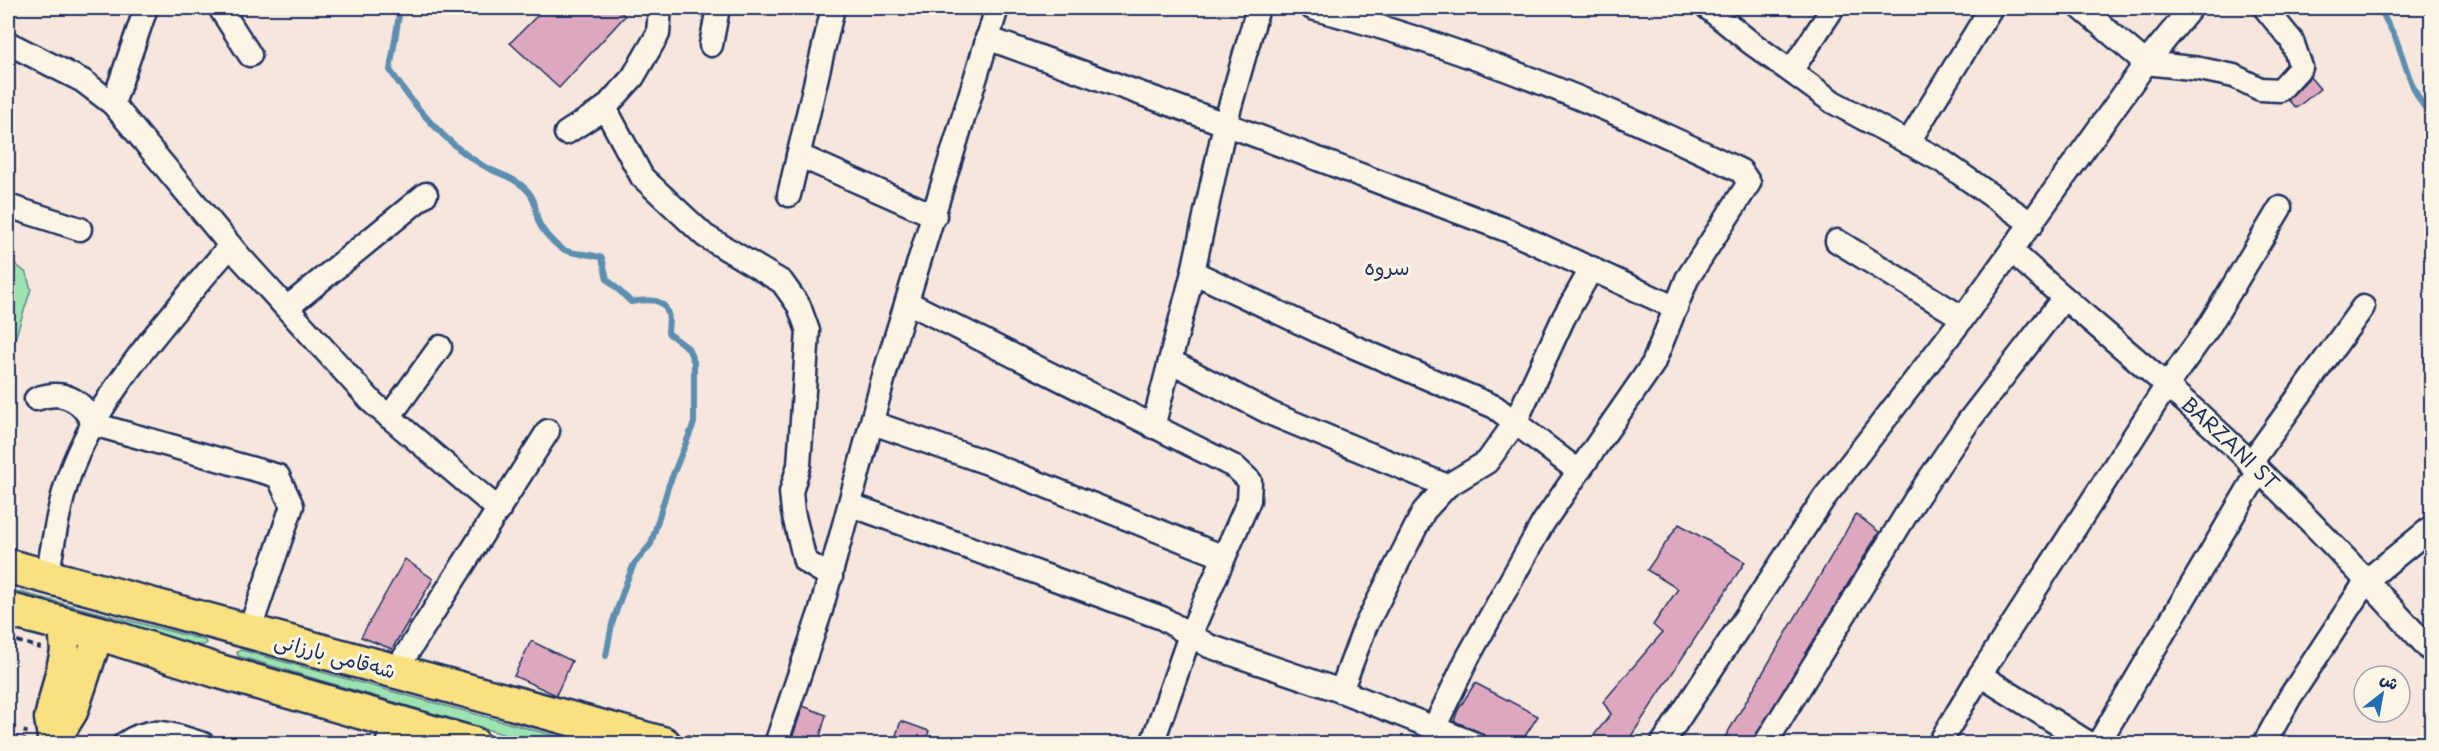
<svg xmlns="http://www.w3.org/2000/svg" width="2439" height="751" viewBox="0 0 2439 751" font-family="'Playpen Sans','Playpen Sans Arabic',sans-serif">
<rect width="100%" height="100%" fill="#f6e6dd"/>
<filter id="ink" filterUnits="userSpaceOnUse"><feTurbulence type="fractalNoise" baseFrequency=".0167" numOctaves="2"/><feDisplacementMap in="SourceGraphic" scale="12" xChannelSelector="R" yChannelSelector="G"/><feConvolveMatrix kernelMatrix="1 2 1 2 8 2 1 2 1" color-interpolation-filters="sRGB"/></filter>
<g filter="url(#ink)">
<g fill="#9ce3b1" stroke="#5c8988" stroke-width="1.5">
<polygon points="8,258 26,273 31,289 14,342 8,341"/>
<polygon points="8,589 204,640 207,643 202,646 8,597"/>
<polygon points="241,650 581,743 533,743 238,656 237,652"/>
</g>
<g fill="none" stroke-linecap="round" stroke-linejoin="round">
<g stroke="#5b8eb0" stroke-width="6">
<path d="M395,8L399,15L390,70C412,104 446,144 482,165C497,174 513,176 526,189C535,198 535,205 537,217C539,228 553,243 562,249C574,256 589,252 602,258L607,279L631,302C644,300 664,296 668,314C670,319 668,327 668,333L688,348L694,362V423L668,487L651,544L634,564L626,583L612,624L606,656"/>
<path d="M2380,8C2384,18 2390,27 2395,37C2407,65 2410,93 2432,116"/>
</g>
</g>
<g fill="#dda8bf" stroke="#1b2f5e" stroke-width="1.5">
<polygon points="545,8 616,8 625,16 559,88 510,43"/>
<polygon points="2310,77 2320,89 2296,108 2288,100"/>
<polygon points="1856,514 1879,532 1873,542 1752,744 1721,744"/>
<polygon points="1679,524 1745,562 1626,744 1587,744 1611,714 1603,702 1662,633 1653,625 1678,589 1647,570"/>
<polygon points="405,559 433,579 392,649 361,637"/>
<polygon points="531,641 572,661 556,695 514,676"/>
<polygon points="1475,683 1538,716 1520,744 1494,744 1488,741 1480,732 1454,721 1458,710"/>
<polygon points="803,706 826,715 818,744 790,744"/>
<polygon points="901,721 929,731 925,744 893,744"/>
</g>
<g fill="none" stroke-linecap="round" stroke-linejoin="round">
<g stroke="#1b2f5e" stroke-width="27">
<g id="minor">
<polyline points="220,8 250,55"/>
<path d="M1312,8C1459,46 1604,104 1741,171L1749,183L1687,279L1653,364L1543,523L1468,657L1435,726"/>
<polyline points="1708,8 1750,42 1833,102 1942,161 2032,224"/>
<polyline points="2081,8 2146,63 2200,69 2234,76 2260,89 2280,90 2301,67 2292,41 2265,8"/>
<polyline points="987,38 1225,124 1509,231 1676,308"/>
<polyline points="8,43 83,81 113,104 240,257 373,403 499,510"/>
<polyline points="711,45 718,8"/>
<polyline points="1791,71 1833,8"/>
<polyline points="113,104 146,8"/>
<polyline points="605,108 642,177 705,236 782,282 799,306 808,331 799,465 791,492 793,512 805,561 831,577"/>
<polyline points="566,133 605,108 633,77 658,34 660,8"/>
<polyline points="1908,143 1991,8"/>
<polyline points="798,155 935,216"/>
<polyline points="789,195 833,8"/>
<polyline points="8,206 80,229"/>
<polyline points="1837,241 1963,318"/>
<path id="s1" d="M2012,251C2062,298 2115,340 2166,385C2261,467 2348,559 2432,652"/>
<polyline points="1193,272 1324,334 1495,407 1578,471"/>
<polyline points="907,302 1235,467 1250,481 1249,500 1190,635 1152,744"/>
<polyline points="288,307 426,194"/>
<polyline points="1172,362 1272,414 1447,486"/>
<path d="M36,399C62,389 82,399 93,424L278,476L292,506L249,632"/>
<polyline points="389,417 440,347"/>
<polyline points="873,423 988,463 1224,557"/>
<polyline points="1153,427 1193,272 1225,124 1258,8"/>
<polyline points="2250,464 2363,307"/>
<polyline points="851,505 1162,618 1209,646 1341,691 1475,744"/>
<path d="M47,577C54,540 59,500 73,465C102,391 178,307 230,246"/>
<polyline points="395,672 548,431"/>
<polyline points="1980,675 2090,744"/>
<polyline points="1341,691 1365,627 1424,511 1447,486 1487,462 1515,423 1564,317 1592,268"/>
<path d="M124,744C152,724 173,735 203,744"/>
<polyline points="387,744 396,721"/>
<polyline points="776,744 821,610 886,369 997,8"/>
<polyline points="1662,744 1824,498 1963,318 2146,63 2191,8"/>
<polyline points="1765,744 1915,500 1968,422 2063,299"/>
<polyline points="1939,744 1980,675 2167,385 2208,328 2280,208"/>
<polyline points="2098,744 2259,471"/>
<polyline points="2264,744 2290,697 2367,580 2432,527"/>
</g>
</g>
<g stroke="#1b2f5e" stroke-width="33">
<g id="major">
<polyline points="53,744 49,718 65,652 63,624"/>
<polyline points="53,744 73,712 99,633"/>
</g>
</g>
<g stroke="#1b2f5e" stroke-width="38">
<g id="highway">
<polyline points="8,566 664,744"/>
<polyline points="8,610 99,633 218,671 473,744"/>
</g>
</g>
<g stroke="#1b2f5e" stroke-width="4" stroke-dasharray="6 4.5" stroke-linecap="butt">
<polyline points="17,641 41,648"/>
<polyline points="687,736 716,744"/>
<polyline points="23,744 26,730"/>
</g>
<use href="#minor" stroke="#fcf5e5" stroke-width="22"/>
<use href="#major" stroke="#f9e181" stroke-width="28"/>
<use href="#highway" stroke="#f9e181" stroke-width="33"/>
</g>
</g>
<g text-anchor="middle" stroke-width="6" stroke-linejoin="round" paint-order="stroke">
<g font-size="20" fill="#1b2f5e" stroke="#fcf5e5">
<text dy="7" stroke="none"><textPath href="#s1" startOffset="291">BARZANI ST</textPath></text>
<text transform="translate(335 656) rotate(15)" y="7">شەقامی بارزانی</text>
</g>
<g font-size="21" fill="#1b2f5e" stroke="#fcf5e5">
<text x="1387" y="275">سروە</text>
</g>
</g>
<rect width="2439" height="751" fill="none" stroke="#fcf5e5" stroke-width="30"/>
<rect x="15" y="15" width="2409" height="721" fill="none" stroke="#1b2f5e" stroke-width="2" filter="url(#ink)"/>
<g transform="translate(2382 694) rotate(31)"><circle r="28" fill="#fcf5e5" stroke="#a2a6af" stroke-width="1.5"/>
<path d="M0-4.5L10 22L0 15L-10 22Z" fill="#1f6fb2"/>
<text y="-9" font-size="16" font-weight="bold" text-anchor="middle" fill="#1b2f5e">ش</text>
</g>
</svg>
